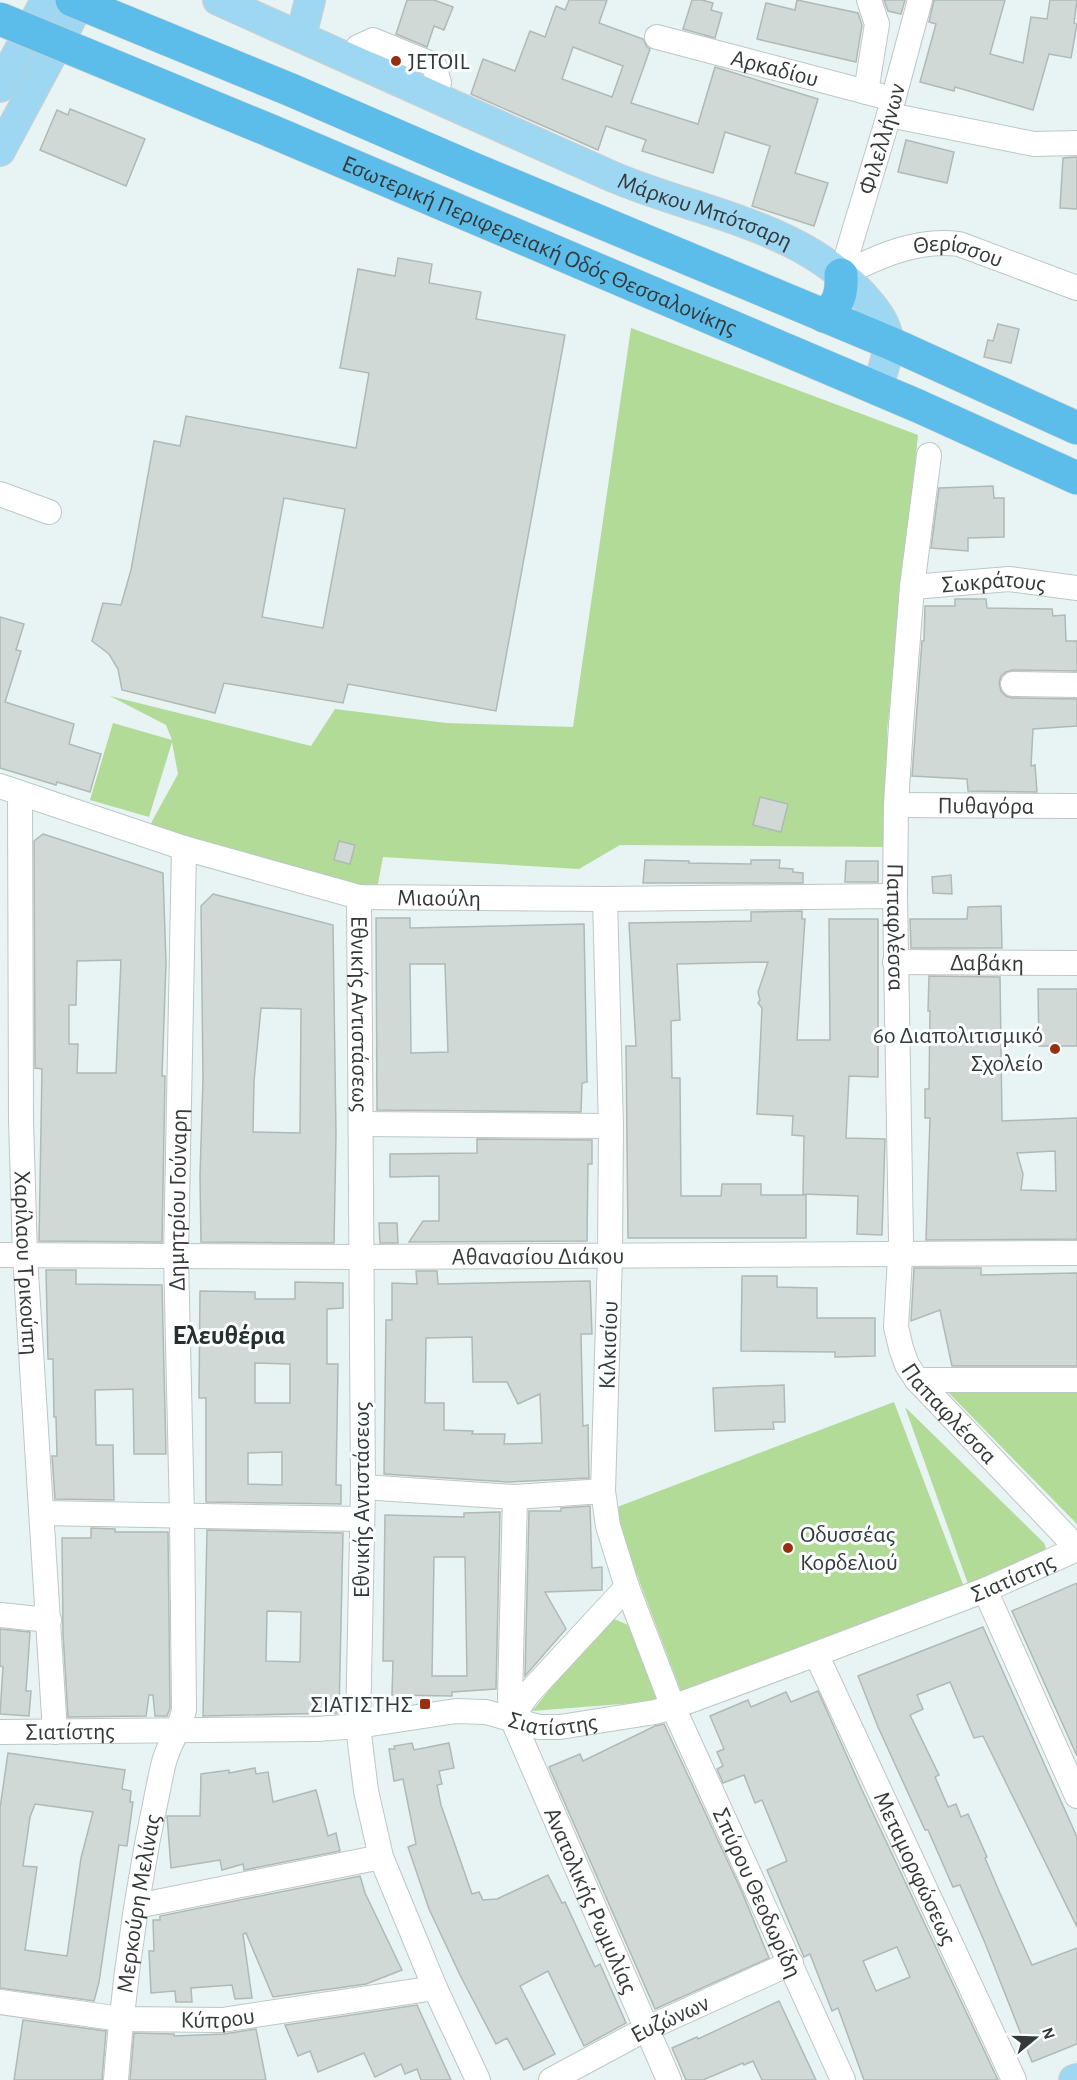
<svg xmlns="http://www.w3.org/2000/svg" width="1077" height="2080" viewBox="0 0 1077 2080" font-family="'Alegreya Sans',sans-serif">
<rect width="100%" height="100%" fill="#e8f3f3"/>
<g fill="#b1db96">
<polygon points="631,328 918,435 887,731 889,847 620,845 579,869 383,857 376,894 150,825 178,774 172,742 149,817 90,800 113,723 172,740 166,725 110,696 311,746 335,709 446,723 573,727"/>
<polygon points="943,1387 1077,1388 1077,1524"/>
<polygon points="894,1402 964,1587 682,1694 612,1509"/>
<polygon points="905,1407 1044,1543 1046,1548 1041,1554 968,1584"/>
<polygon points="614,1619 628,1625 659,1701 532,1711 603,1625"/>
</g>
<g fill="#d0d9d5" stroke="#b0b9b5" stroke-width="1.5" fill-rule="evenodd">
<polygon points="407,0 434,0 453,7 444,30 434,26 427,47 396,34"/>
<path d="M569,0H607L599,23L643,39L647,47L650,49L631,103L698,124L715,67L818,99L795,173L828,183L814,226L752,206L770,146L725,132L713,173L642,151L646,140L606,126L598,150L471,94L483,59L515,71L530,31L545,37L556,6L565,10ZM573,47L623,66L612,97L562,79Z"/>
<polygon points="692,0 702,0 713,3 711,10 722,13 715,38 683,29"/>
<polygon points="797,0 858,13 862,25 856,62 757,39 766,3 795,10"/>
<polygon points="884,0 905,0 901,14 888,11"/>
<polygon points="934,0 1005,0 990,54 1023,63 1031,17 1047,19 1050,0 1077,0 1074,23 1077,24 1071,58 1049,54 1033,110 955,87 954,91 920,82 936,24 929,22"/>
<polygon points="70,109 145,139 126,186 40,150 57,110 68,115"/>
<polygon points="906,140 954,152 947,183 898,172"/>
<polygon points="1077,157 1077,209 1060,208 1063,158"/>
<path d="M398,258L432,264L429,283L481,292L476,319L565,335L496,711L348,684L343,703L224,683L215,713L122,690L118,669L109,654L92,641L103,603L121,605L131,570L154,441L180,446L186,416L356,448L369,373L340,368L358,269L395,276ZM284,498L345,509L323,628L262,617Z"/>
<polygon points="998,324 1019,329 1011,363 984,357 988,340 993,341"/>
<polygon points="993,486 994,498 1004,498 1004,537 968,538 968,551 931,548 939,488"/>
<polygon points="955,599 986,599 987,608 1052,609 1053,616 1065,615 1066,641 1077,641 1077,671 1013,670 1006,672 1001,676 999,683 1001,691 1006,696 1012,698 1077,699 1077,726 1033,729 1031,766 1035,765 1037,792 968,791 967,779 912,776 922,641 924,641 925,606 955,606"/>
<polygon points="0,617 24,624 16,650 21,651 5,702 74,724 69,744 101,754 90,792 57,782 56,785 0,768"/>
<polygon points="760,797 788,804 781,832 753,825"/>
<path d="M43,834L163,873L166,963L162,1076H165L162,1242L39,1241L42,1069L35,1068L34,841ZM121,960L116,1073H77L78,1044H69V1005H76L77,961Z"/>
<polygon points="339,841 355,845 350,864 334,860"/>
<polygon points="645,860 689,861 689,863 751,864 751,860 780,860 779,868 793,869 793,872 803,873 803,883 643,883"/>
<polygon points="846,861 878,861 878,882 845,882"/>
<polygon points="951,875 952,894 933,893 932,877"/>
<path d="M213,894L333,925L336,1134L334,1243L201,1242L200,1176L203,1079L201,906ZM261,1008L301,1009L300,1133L253,1132L254,1081Z"/>
<polygon points="1001,906 1002,948 911,948 910,919 967,919 968,907"/>
<polygon points="802,911 802,919 805,919 797,1040 830,1040 829,919 878,919 878,1077 849,1076 846,1138 885,1139 882,1235 857,1234 858,1196 803,1194 804,1136 792,1135 793,1116 757,1114 762,1008 758,1003 760,1000 758,992 768,962 677,964 680,1020 671,1021 672,1078 680,1078 681,1196 721,1196 722,1184 761,1184 761,1195 806,1195 806,1238 628,1238 626,1046 636,1046 629,923 751,921 751,912"/>
<path d="M376,918H410V928L584,924L587,1082L582,1083L581,1112L377,1110ZM410,964H445L448,1052L411,1053Z"/>
<path d="M929,976L1000,977L1002,1121L1077,1118V1239L926,1240L930,1118H925V1089H929L930,1011H928ZM1055,1151L1056,1191L1021,1190L1023,1174L1017,1153Z"/>
<polygon points="1038,989 1077,989 1077,1046 1039,1046"/>
<polygon points="477,1139 592,1140 592,1164 588,1164 587,1241 409,1242 423,1221 439,1221 439,1176 390,1177 390,1154 477,1153"/>
<polygon points="379,1223 397,1223 398,1243 380,1243"/>
<polygon points="914,1268 981,1268 981,1275 1077,1273 1077,1366 952,1366 940,1310 911,1321"/>
<polygon points="46,1270 76,1270 76,1284 162,1285 166,1454 134,1454 133,1389 95,1390 96,1445 113,1445 114,1500 55,1499 52,1456 57,1456 56,1417 54,1417 53,1359 48,1359"/>
<path d="M416,1271H437L438,1284L590,1281L592,1334H581L583,1426L588,1425L589,1478L508,1482L384,1474L386,1320H392V1283L417,1284ZM472,1337L473,1382H507L518,1404L540,1394L542,1443L504,1444L505,1434H472L473,1431L444,1430V1403H425L426,1338Z"/>
<polygon points="742,1276 777,1276 777,1287 817,1288 817,1318 875,1318 875,1356 835,1357 835,1352 741,1351"/>
<path d="M295,1282L343,1283V1308L327,1309V1364H338L336,1485H341V1504L206,1502V1398H199L200,1291L255,1292V1299H295ZM255,1363L290,1364V1403H255ZM282,1452V1485L248,1484V1453Z"/>
<polygon points="784,1385 785,1422 773,1422 774,1429 715,1431 713,1388"/>
<polygon points="590,1506 592,1568 602,1567 602,1590 545,1592 566,1629 525,1676 529,1511 561,1511 561,1508"/>
<path d="M500,1512L496,1689L452,1692V1696L392,1695L393,1661H383L385,1515L464,1517V1513ZM434,1557H465L467,1676H432Z"/>
<polygon points="91,1528 115,1529 115,1532 168,1532 170,1708 167,1716 155,1716 153,1695 149,1695 146,1716 68,1717 63,1633 62,1538 91,1538"/>
<path d="M207,1530L343,1533L339,1713L203,1716ZM267,1611L301,1612L300,1662L266,1661Z"/>
<polygon points="1077,1583 1077,1756 1012,1611"/>
<polygon points="983,1627 1077,1837 1077,1927 983,1736 974,1738 950,1682 917,1695 923,1709 910,1715 939,1775 935,1777 948,1807 956,1804 961,1817 968,1814 987,1857 985,1858 999,1891 1032,1965 1077,1948 1077,2044 1032,2062 985,1943 960,1885 953,1887 928,1830 925,1830 878,1727 858,1676"/>
<polygon points="0,1629 30,1632 26,1691 31,1691 29,1716 0,1714 3,1667 0,1666"/>
<path d="M818,1691L862,1790L998,2080H864L838,2008L832,2011L810,1954L804,1957L767,1870L787,1861L762,1800L755,1803L744,1775L723,1783L717,1769L723,1766L717,1752L724,1749L710,1716L748,1700L751,1707L786,1692L791,1702ZM897,1947L910,1977L876,1991L863,1961Z"/>
<polygon points="664,1724 742,1892 769,1958 655,2009 549,1767 580,1754 583,1761 655,1726"/>
<polygon points="412,1743 414,1750 449,1743 454,1768 439,1771 442,1784 437,1785 441,1805 472,1894 479,1892 483,1900 497,1899 548,1875 562,1903 565,1902 595,1967 600,1964 626,2023 584,2046 548,1971 520,1986 555,2054 524,2070 507,2038 496,2044 460,1975 429,1909 408,1847 416,1844 403,1779 394,1781 389,1749 395,1749 394,1746"/>
<path d="M8,1753L125,1770L122,1789L131,1791L130,1802H133L127,1846L119,1845L99,1982L94,2001L0,1988V1808ZM35,1804L93,1812L81,1858L67,1956L25,1950L37,1867L23,1866L30,1817Z"/>
<polygon points="255,1768 256,1774 268,1772 273,1802 316,1790 328,1836 336,1833 340,1851 244,1870 243,1864 222,1870 220,1860 171,1868 167,1816 200,1816 201,1774 229,1770 229,1773"/>
<polygon points="360,1876 365,1893 402,1970 366,1984 273,1997 246,1933 243,1934 252,1998 235,1999 232,1985 191,1988 192,2002 176,2002 175,1991 151,1993 149,1951 154,1951 153,1920 160,1920 160,1916"/>
<polygon points="779,2001 816,2080 762,2080 753,2061 744,2065 743,2063 703,2080 686,2080 672,2048 697,2037 698,2039"/>
<polygon points="417,2005 451,2080 421,2080 417,2069 405,2074 401,2064 375,2077 364,2053 318,2072 310,2051 298,2056 285,2025"/>
<polygon points="23,2020 106,2031 102,2080 14,2080"/>
<polygon points="256,2029 266,2080 130,2080 134,2033 174,2034 174,2036 224,2034"/>
</g>
<g fill="none" stroke-linecap="round" stroke-linejoin="round">
<g stroke="#bdc7c7" stroke-width="26">
<g id="minor">
<path id="s1" d="M657,37L893,99"/>
<polyline points="358,47 373,40 434,65 439,83"/>
<polyline points="866,92 877,24 869,0"/>
<polyline points="889,115 1034,144 1077,143"/>
<path id="s2" d="M841,275L889,115L920,0"/>
<path id="s3" d="M841,275C877,257 918,238 959,244L1077,288"/>
<path id="s4" d="M929,455L912,587L901,725L896,805L895,896L901,1240L896,1327L901,1348L907,1365L917,1380L1077,1548"/>
<polyline points="0,494 49,512"/>
<path id="s5" d="M912,587L1009,579L1077,588"/>
<polyline points="1013,684 1077,685"/>
<path id="s6" d="M0,786L184,848L359,897L605,899L895,896"/>
<path id="s7" d="M20,793L21,1119L25,1256L55,1732"/>
<path id="s8" d="M896,805L1077,806"/>
<path id="s9" d="M359,897L363,1487L358,1726L366,1791L381,1857L435,1988L478,2080"/>
<path id="s10" d="M605,899L611,1126L610,1256L603,1491L608,1526L627,1587L673,1707L843,2080"/>
<path id="s11" d="M895,962L1077,963"/>
<polyline points="361,1124 611,1126"/>
<path id="s12" d="M0,1255L360,1257L1077,1253"/>
<polyline points="917,1380 1077,1380"/>
<polyline points="363,1487 515,1497 603,1491"/>
<path id="s13" d="M515,1497L510,1698L513,1721L669,2080"/>
<polyline points="42,1513 362,1519"/>
<polyline points="985,1590 1077,1796"/>
<polyline points="0,1615 49,1620"/>
<path id="s14" d="M816,1654L1014,2080"/>
<polyline points="513,1721 519,1707 527,1695 627,1587"/>
<path id="s15" d="M0,1732L317,1729L358,1726L456,1711L486,1712L539,1727H560L655,1712L673,1707L816,1654L985,1590L1077,1549"/>
<polyline points="137,1906 381,1857"/>
<path id="s16" d="M0,2002L121,2019L222,2020L435,1988"/>
<path id="s17" d="M116,2080C124,1975 140,1869 163,1766C167,1746 180,1730 184,1710L182,1517L176,1256L184,848"/>
<path id="s18" d="M551,2080L646,2029L791,1963"/>
</g>
</g>
<g stroke="#cfcfcf" stroke-width="32">
<g id="major">
<path id="s19" d="M218,0C350,58 480,118 611,176C699,214 808,225 871,305C898,338 888,352 877,389"/>
<polyline points="301,36 310,0"/>
<polyline points="0,87 46,0"/>
<polyline points="0,151 81,0"/>
<polyline points="1074,2080 1077,2079"/>
</g>
</g>
<g stroke="#cfcfcf" stroke-width="34">
<g id="highway">
<polyline points="291,90 471,168 890,343 1077,428"/>
<path id="s20" d="M271,131L918,406L1077,478"/>
<path d="M824,316C839,305 842,293 841,275"/>
</g>
</g>
<use href="#minor" stroke="#fff" stroke-width="24"/>
<use href="#major" stroke="#9ed7f2" stroke-width="30"/>
<use href="#highway" stroke="#5dbdea" stroke-width="33"/>
<g stroke="#cfcfcf" stroke-width="34" stroke-linecap="butt">
<g id="highway-bridge">
<polyline points="72,0 291,90"/>
<polyline points="0,19 271,131"/>
</g>
</g>
<use href="#highway-bridge" stroke="#5dbdea" stroke-width="33"/>
</g>
<g fill="#973011" stroke="#fbffff" stroke-width="2">
<circle cx="396" cy="61" r="6"/>
<circle cx="1055" cy="1049" r="6"/>
<circle cx="788" cy="1548" r="6"/>
<rect x="419" y="1698" width="12" height="12" rx="3"/>
</g>
<g text-anchor="middle" stroke-width="6" stroke-linejoin="round" paint-order="stroke">
<g font-size="24" fill="#353939" stroke="#fbffff" text-anchor="start">
<text x="408" y="69">JETOIL</text>
<text x="1043" y="1043" text-anchor="end">6ο Διαπολιτισμικό<tspan x="1043" dy="28">Σχολείο</tspan></text>
<text x="800" y="1542">Οδυσσέας<tspan x="800" dy="28">Κορδελιού</tspan></text>
<text x="413" y="1712" text-anchor="end">ΣΙΑΤΙΣΤΗΣ</text>
</g>
<g font-size="24" fill="#353939" stroke="#fbffff">
<text dy="8" stroke="none"><textPath href="#s1" startOffset="122">Αρκαδίου</textPath></text>
<text dy="8" stroke="none"><textPath href="#s2" startOffset="142">Φιλελλήνων</textPath></text>
<text dy="8" stroke="none"><textPath href="#s19" startOffset="531">Μάρκου Μπότσαρη</textPath></text>
<text dy="8" stroke="none"><textPath href="#s20" startOffset="292">Εσωτερική Περιφερειακή Οδός Θεσσαλονίκης</textPath></text>
<text dy="8" stroke="none"><textPath href="#s3" startOffset="124">Θερίσσου</textPath></text>
<text dy="8" stroke="none"><textPath href="#s5" startOffset="82">Σωκράτους</textPath></text>
<text dy="8" stroke="none"><textPath href="#s8" startOffset="90">Πυθαγόρα</textPath></text>
<text dy="8" stroke="none"><textPath href="#s6" startOffset="456">Μιαούλη</textPath></text>
<text dy="8" stroke="none"><textPath href="#s4" startOffset="474">Παπαφλέσσα</textPath></text>
<text dy="8" stroke="none"><textPath href="#s11" startOffset="92">Δαβάκη</textPath></text>
<text dy="8" stroke="none"><textPath href="#s9" startOffset="117">Εθνικής Αντιστάσεως</textPath></text>
<text dy="8" stroke="none"><textPath href="#s17" startOffset="888">Δημητρίου Γούναρη</textPath></text>
<text dy="8" stroke="none"><textPath href="#s12" startOffset="538">Αθανασίου Διάκου</textPath></text>
<text dy="8" stroke="none"><textPath href="#s7" startOffset="470">Χαρίλαου Τρικούπη</textPath></text>
<text transform="translate(608 1345) rotate(-88)" y="8">Κιλκισίου</text>
<text dy="8" stroke="none"><textPath href="#s4" startOffset="978">Παπαφλέσσα</textPath></text>
<text transform="translate(361 1500) rotate(-90)" y="8">Εθνικής Αντιστάσεως</text>
<text dy="8" stroke="none"><textPath href="#s15" startOffset="1042">Σιατίστης</textPath></text>
<text dy="8" stroke="none"><textPath href="#s15" startOffset="556">Σιατίστης</textPath></text>
<text dy="8" stroke="none"><textPath href="#s15" startOffset="70">Σιατίστης</textPath></text>
<text dy="8" stroke="none"><textPath href="#s14" startOffset="236">Μεταμορφώσεως</textPath></text>
<text dy="8" stroke="none"><textPath href="#s10" startOffset="1024">Σπύρου Θεοδωρίδη</textPath></text>
<text dy="8" stroke="none"><textPath href="#s13" startOffset="420">Ανατολικής Ρωμυλίας</textPath></text>
<text dy="8" stroke="none"><textPath href="#s17" startOffset="178">Μερκούρη Μελίνας</textPath></text>
<text dy="8" stroke="none"><textPath href="#s16" startOffset="219">Κύπρου</textPath></text>
<text dy="8" stroke="none"><textPath href="#s18" startOffset="134">Ευζώνων</textPath></text>
</g>
<g font-size="27" font-weight="bold" fill="#273030" stroke="#fbffff">
<text x="229" y="1344">Ελευθέρια</text>
</g>
</g>
<g transform="translate(1035 2038) rotate(71)" stroke="#fbffff" stroke-width="4.5" paint-order="stroke">
<path d="M0-4.5L10 22L0 15L-10 22Z" fill="#353939"/>
<text y="-9" font-size="16" font-weight="bold" text-anchor="middle" fill="#353939">N</text>
</g>
</svg>
